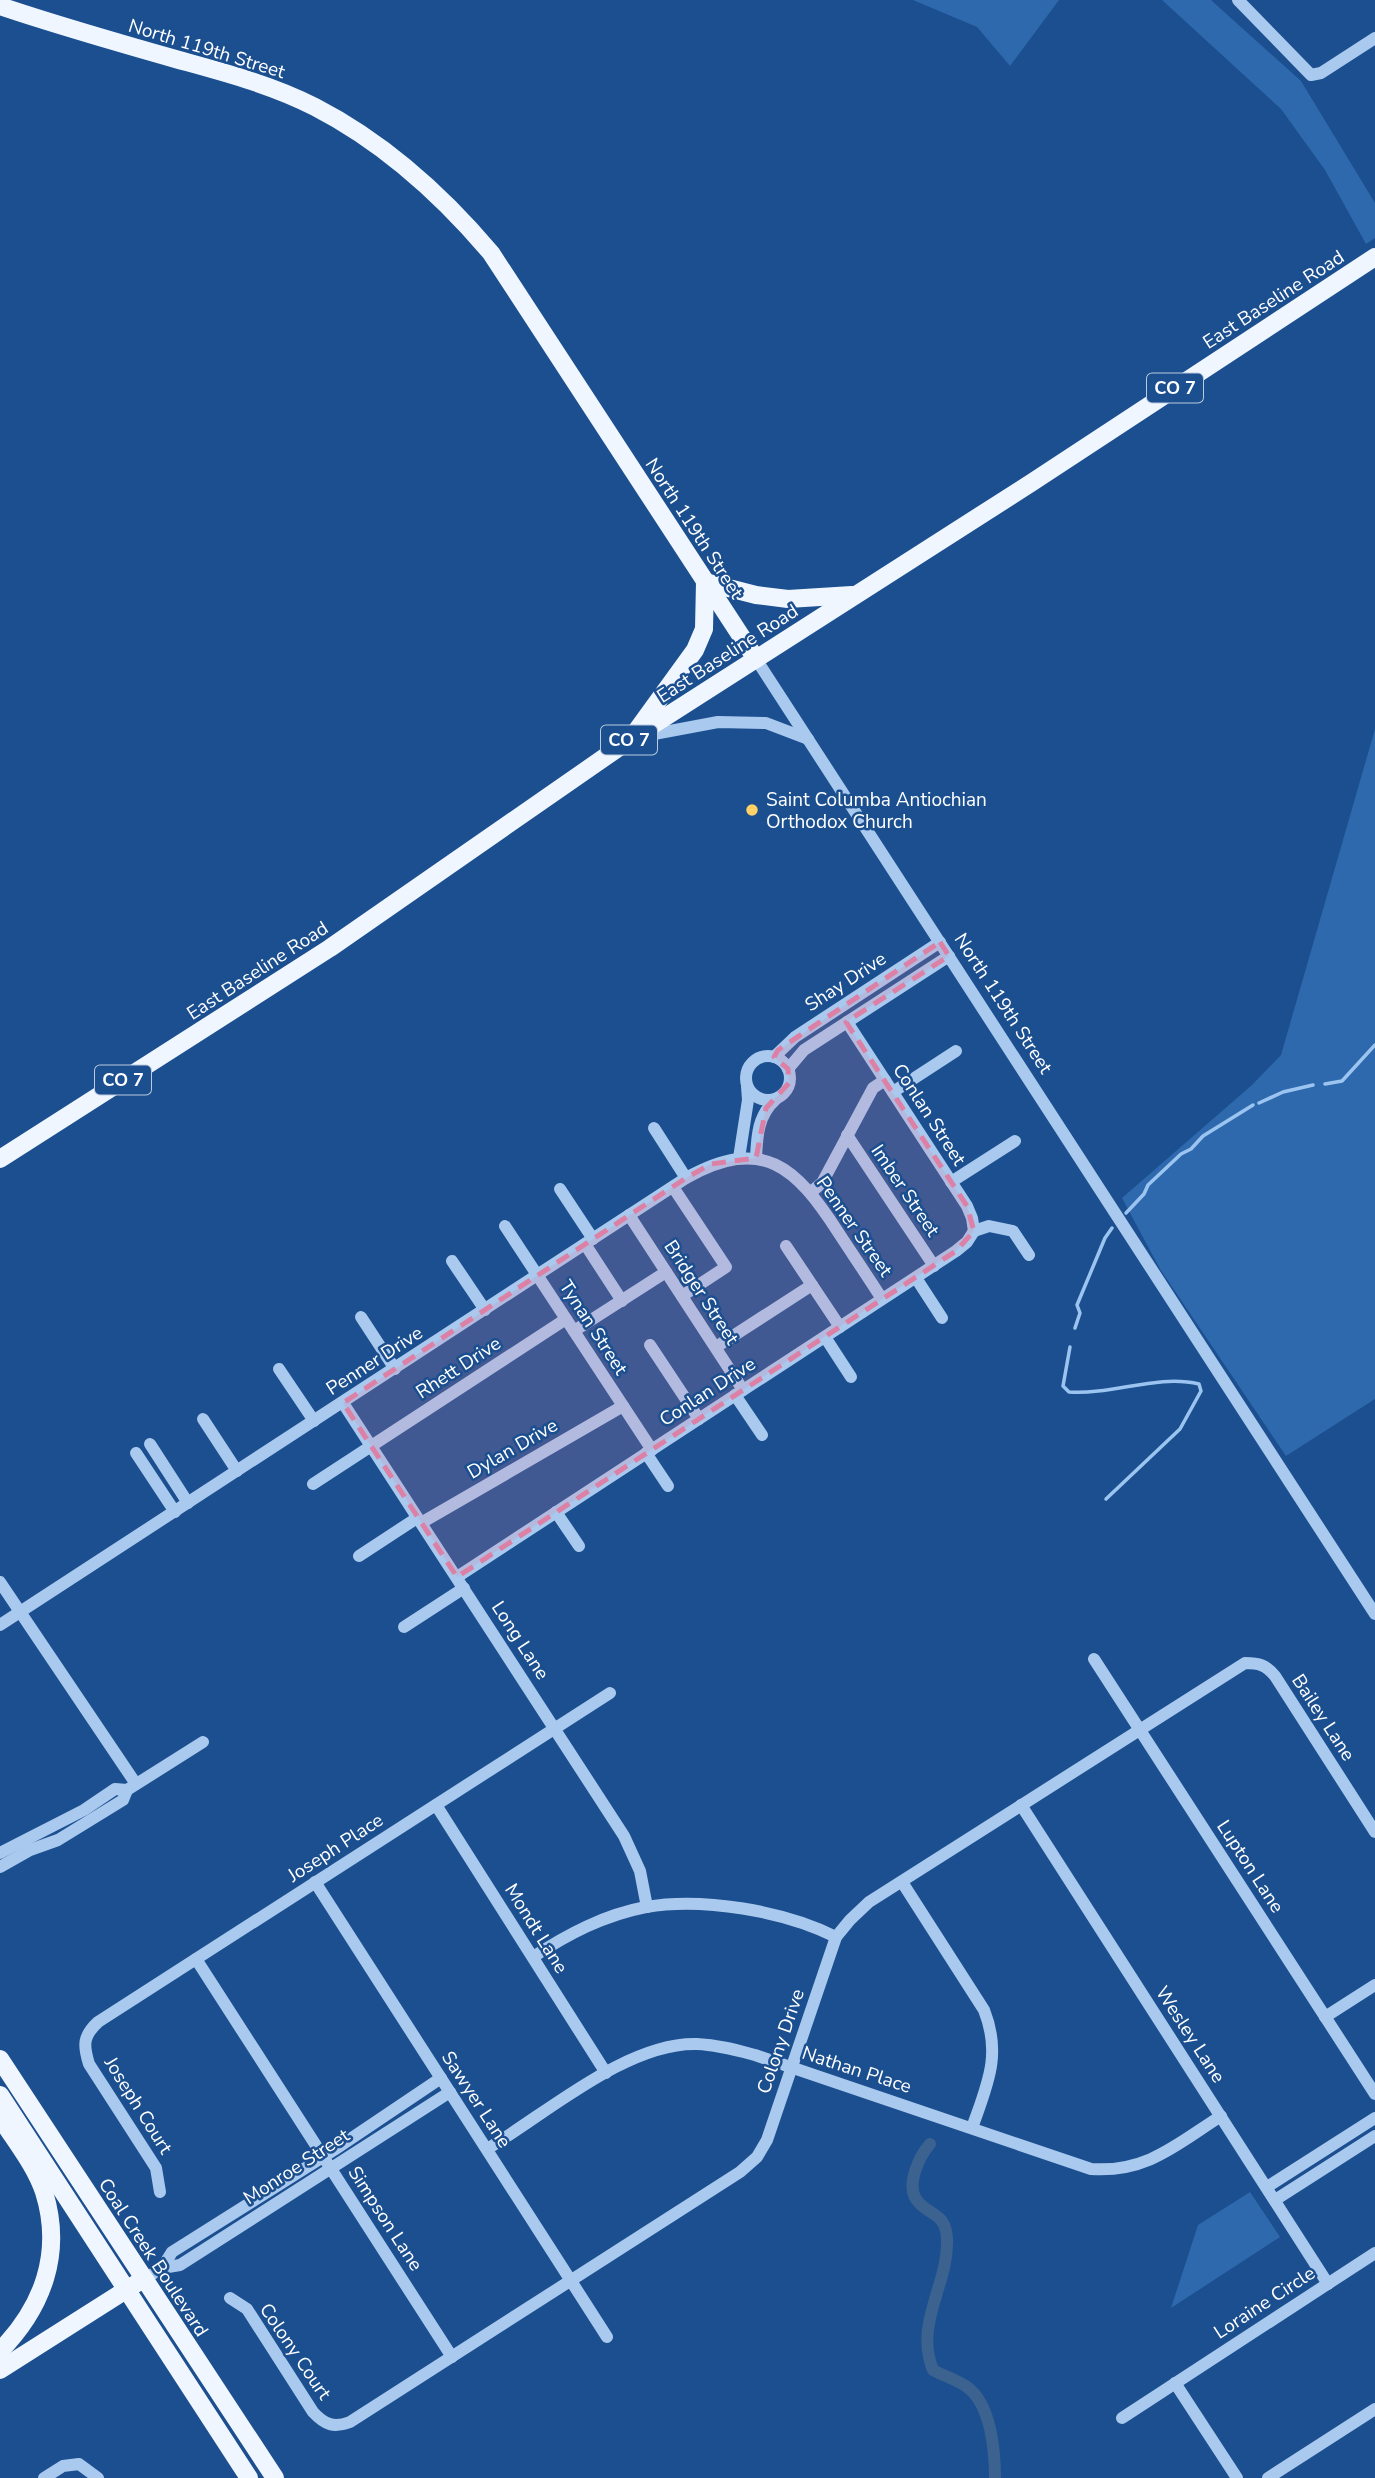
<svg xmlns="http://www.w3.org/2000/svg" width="1375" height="2478" viewBox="0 0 1375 2478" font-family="'Nunito Sans',sans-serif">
<rect width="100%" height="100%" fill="#1b4f8f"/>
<g fill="#2e69ad">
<polygon points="913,0 1059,0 1010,66 977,27"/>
<polygon points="1162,0 1211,0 1301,81 1375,203 1375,238 1366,244 1325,170 1281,109"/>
<polygon points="1375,729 1375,1399 1286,1456 1160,1269 1122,1198 1252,1085 1281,1055"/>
<polygon points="1250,2192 1280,2237 1171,2308 1198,2225"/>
</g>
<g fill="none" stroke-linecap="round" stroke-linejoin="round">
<g stroke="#9cc4f0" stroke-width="3.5">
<polyline points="1325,1084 1342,1081 1375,1045"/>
<polyline points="1259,1103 1283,1092 1313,1085"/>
<polyline points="1126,1213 1144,1194 1148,1185 1181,1154 1191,1149 1203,1136 1253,1105"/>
<polyline points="1075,1328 1080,1313 1077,1305 1105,1238 1112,1228"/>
<path d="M1070,1347L1063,1386L1069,1392C1113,1395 1157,1374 1199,1384L1201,1391L1180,1429L1106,1499"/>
</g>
<path stroke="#3c6290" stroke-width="12" d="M930,2144C920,2155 906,2184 916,2199C927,2216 946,2211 947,2239C949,2284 914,2323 933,2370C944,2376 957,2380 967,2387C991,2404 995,2451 995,2478"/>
<g stroke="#a9c9ee" stroke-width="12">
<polyline points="1238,0 1311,75 1321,73 1375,38"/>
<polyline points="756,659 1375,1614"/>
<polyline points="638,737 718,722 766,723 808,739"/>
<polyline points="847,1022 967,1206 972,1218 974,1231"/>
<circle cx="768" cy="1078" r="22"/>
<polyline points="774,1057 795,1037 940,942"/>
<polyline points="788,1069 804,1050 949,956"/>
<polyline points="893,1092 956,1051"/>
<polyline points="654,1128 686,1178"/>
<polyline points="847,1135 934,1266"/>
<polyline points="739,1158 748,1100 747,1086"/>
<path d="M756,1158C757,1135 758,1115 776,1099"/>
<polyline points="951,1182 1015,1141"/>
<polyline points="673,1187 726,1267 682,1296"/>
<polyline points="560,1189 593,1239"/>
<polyline points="811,1192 822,1183 873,1088 885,1080"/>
<polyline points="629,1215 743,1390"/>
<polyline points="505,1226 652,1450"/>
<polyline points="974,1231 989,1226 1013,1231 1029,1255"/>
<polyline points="585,1244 622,1301"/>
<polyline points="786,1246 840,1327"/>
<polyline points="452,1261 485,1310"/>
<polyline points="916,1278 942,1318"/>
<polyline points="361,1317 395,1369"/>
<polyline points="574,1331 666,1272"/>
<polyline points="825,1337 851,1377"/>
<polyline points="650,1345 699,1419"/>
<polyline points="716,1347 812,1285"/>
<polyline points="279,1369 314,1421"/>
<polyline points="735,1395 762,1435"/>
<polyline points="343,1403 624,1836 640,1871 647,1907"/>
<polyline points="203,1419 237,1471"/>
<polyline points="150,1444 188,1503"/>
<polyline points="136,1453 175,1512"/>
<polyline points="646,1453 668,1486"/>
<polyline points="313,1484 566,1319"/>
<polyline points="556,1512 579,1546"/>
<polyline points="421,1523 623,1406"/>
<polyline points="359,1556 417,1518"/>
<polyline points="457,1577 956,1251 967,1242 974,1231"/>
<polyline points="0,1582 136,1784"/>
<path d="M0,1625L686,1178C763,1135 796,1167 838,1232C853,1255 868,1277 882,1299"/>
<polyline points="404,1627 464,1588"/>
<polyline points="1094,1659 1375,2094"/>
<polyline points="436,1805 606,2073"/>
<polyline points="1021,1805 1328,2284"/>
<polyline points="0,1853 84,1810 115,1789 127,1790 203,1742"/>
<polyline points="0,1867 30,1850 58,1840 123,1800 127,1790"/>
<polyline points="315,1882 607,2337"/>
<path d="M902,1882L984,2010C1002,2055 987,2085 972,2128"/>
<path d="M533,1957C568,1934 604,1915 646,1907C702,1897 785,1911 836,1937"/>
<polyline points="196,1959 452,2357"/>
<polyline points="1325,2017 1375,1985"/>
<path d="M487,2149C546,2114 627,2042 697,2044C718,2045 736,2050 755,2055L1091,2169C1147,2173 1177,2144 1221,2116"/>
<polyline points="1267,2187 1375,2118"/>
<path d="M160,2192L156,2168L89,2064C83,2045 83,2036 98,2022L610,1693"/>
<polyline points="1275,2200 1375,2136"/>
<polyline points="162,2268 180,2265 450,2092"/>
<polyline points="143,2280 162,2268 172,2252 334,2150 441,2078"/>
<path d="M230,2298L247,2309L313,2412C325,2425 334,2428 350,2422L740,2172L757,2157L767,2140L836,1937L850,1920L869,1902L1245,1663C1259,1663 1266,1665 1275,1676L1375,1832"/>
<polyline points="1175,2383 1237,2478"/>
<polyline points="1122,2418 1375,2253"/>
<polyline points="44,2478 63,2466 79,2464 98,2478"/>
<polyline points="1268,2478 1375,2409"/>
</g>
<g stroke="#f0f6ff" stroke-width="18">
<path d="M0,6C59,26 119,43 179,60C226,73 272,85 315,107C385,143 441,194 491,253L756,659"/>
<polyline points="637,730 695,650 704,629 705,582 756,595 788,599 852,595"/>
<polyline points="0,1159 330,948 631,739 1031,483 1375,257"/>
<polyline points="0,2059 275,2478"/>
<polyline points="0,2095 249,2478"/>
<path d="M0,2117C15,2141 35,2165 44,2192C63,2253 43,2307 0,2351"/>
<polyline points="0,2370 137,2283"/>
</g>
</g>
<path fill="#dd80a5" fill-opacity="0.2" stroke="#dd80a5" stroke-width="5" stroke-dasharray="14 9" stroke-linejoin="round" d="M940,942L949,956L846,1022L967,1206L974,1231L956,1251L457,1577L343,1403L686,1178L711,1164L756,1158L766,1108L789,1083L788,1069L774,1057L778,1050Z"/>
<circle fill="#ffd166" stroke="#1b4f8f" stroke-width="2.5" cx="752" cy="810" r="7"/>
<g text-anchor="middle" stroke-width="5" stroke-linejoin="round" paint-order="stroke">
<g fill="#1b4f8f" stroke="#bbcadd" stroke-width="2">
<rect x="1147" y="373.5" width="56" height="29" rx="5"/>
<rect x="601" y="725.5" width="56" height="29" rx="5"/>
<rect x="95" y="1065.5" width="56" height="29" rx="5"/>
</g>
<g font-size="18" font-weight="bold" fill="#fff">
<text x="1175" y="394">CO 7</text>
<text x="629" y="746">CO 7</text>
<text x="123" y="1086">CO 7</text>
</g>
<g font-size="19" fill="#fff" stroke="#1b4f8f">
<text transform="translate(207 48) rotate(17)" y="7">North 119th Street</text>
<text transform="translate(1273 299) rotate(-33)" y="7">East Baseline Road</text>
<text transform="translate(695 528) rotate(57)" y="7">North 119th Street</text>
<text transform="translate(727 653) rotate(-33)" y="7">East Baseline Road</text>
<text transform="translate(257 970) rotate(-33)" y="7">East Baseline Road</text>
<text transform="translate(845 981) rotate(-33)" y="7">Shay Drive</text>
<text transform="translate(1004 1003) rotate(57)" y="7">North 119th Street</text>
<text transform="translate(930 1114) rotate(57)" y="7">Conlan Street</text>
<text transform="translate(906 1190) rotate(56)" y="7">Imber Street</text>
<text transform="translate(855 1226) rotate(55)" y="7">Penner Street</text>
<text transform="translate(702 1292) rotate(57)" y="7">Bridger Street</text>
<text transform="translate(594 1327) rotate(57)" y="7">Tynan Street</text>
<text transform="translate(374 1360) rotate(-33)" y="7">Penner Drive</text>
<text transform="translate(458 1367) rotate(-33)" y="7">Rhett Drive</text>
<text transform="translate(707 1391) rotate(-33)" y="7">Conlan Drive</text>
<text transform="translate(512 1448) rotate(-30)" y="7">Dylan Drive</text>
<text transform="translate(521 1640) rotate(57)" y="7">Long Lane</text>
<text transform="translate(1324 1717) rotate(57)" y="7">Bailey Lane</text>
<text transform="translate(335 1847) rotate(-33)" y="7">Joseph Place</text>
<text transform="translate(1251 1866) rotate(57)" y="7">Lupton Lane</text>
<text transform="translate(537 1928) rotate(58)" y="7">Mondt Lane</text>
<text transform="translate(1191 2034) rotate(57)" y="7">Wesley Lane</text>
<text transform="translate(780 2041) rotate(-71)" y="7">Colony Drive</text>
<text transform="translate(857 2069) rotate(18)" y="7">Nathan Place</text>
<text transform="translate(477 2099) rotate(57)" y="7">Sawyer Lane</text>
<text transform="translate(139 2105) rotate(58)" y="7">Joseph Court</text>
<text transform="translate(296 2166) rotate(-33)" y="7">Monroe Street</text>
<text transform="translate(386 2218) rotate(57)" y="7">Simpson Lane</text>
<text transform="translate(154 2257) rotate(57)" y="7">Coal Creek Boulevard</text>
<text transform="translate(1264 2302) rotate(-33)" y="7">Loraine Circle</text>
<text transform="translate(296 2351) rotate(56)" y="7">Colony Court</text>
</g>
<g font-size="19" fill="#fff" stroke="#1b4f8f" text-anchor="start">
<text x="766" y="806">Saint Columba Antiochian<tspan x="766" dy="22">Orthodox Church</tspan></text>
</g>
</g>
</svg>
